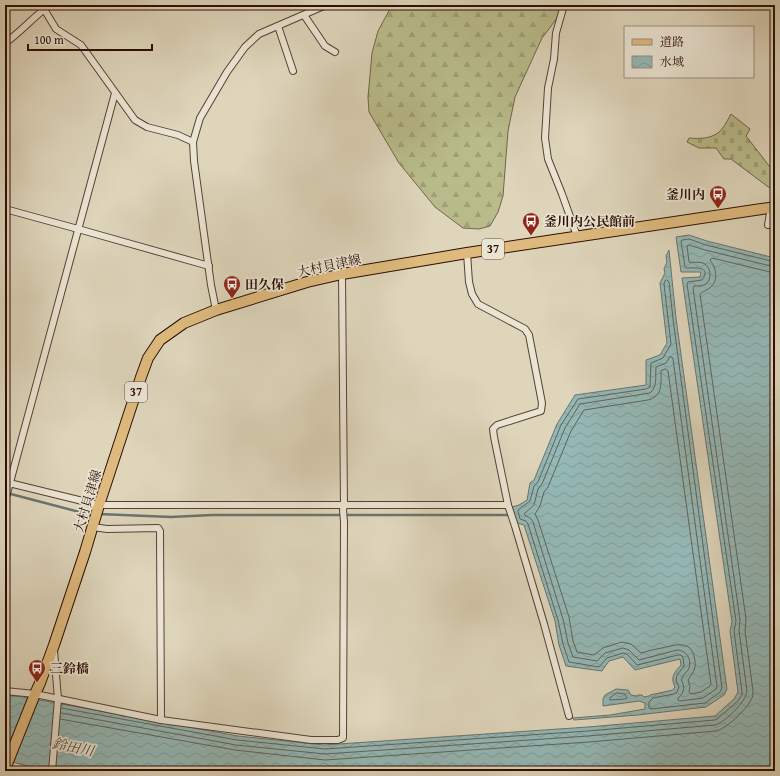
<svg xmlns="http://www.w3.org/2000/svg" width="780" height="776" viewBox="0 0 780 776" font-family="'Gentium Book Plus','Noto Serif JP',serif">
<defs>
<pattern id="forest-firs" width="22" height="20" patternUnits="userSpaceOnUse"><rect width="22" height="20" fill="#b9bb8b"/><path d="M5 1l3.5 6h-7zM16 11l3.5 6h-7z" fill="#9fa076"/></pattern>
<pattern id="cemetery-stones" width="16" height="16" patternUnits="userSpaceOnUse"><rect width="16" height="16" fill="#b9bb8b"/><path d="M2 7V4a2 2 0 0 1 4 0v3zM10 15v-3a2 2 0 0 1 4 0v3z" fill="#9fa076"/></pattern>
<pattern id="water-waves" width="16" height="10" patternUnits="userSpaceOnUse"><rect width="16" height="10" fill="#94b8b6"/><path d="M0 5q4-4 8 0t8 0" fill="none" stroke="#809d9b"/></pattern>
</defs>
<rect width="100%" height="100%" fill="#ded5bb"/>
<filter id="stains"><feTurbulence type="fractalNoise" baseFrequency=".005" numOctaves="4"/><feColorMatrix values="0 0 0 0 .2 0 0 0 0 .09 0 0 0 0 .02 0 0 0 .5 -.17"/></filter>
<radialGradient id="worn" r=".72"><stop offset=".6" stop-color="#630" stop-opacity="0"/><stop offset="1" stop-color="#630" stop-opacity=".3"/></radialGradient>
<polygon fill="url(#forest-firs)" stroke="#726447" points="392,5 567,5 542,38 515,97 508,131 503,196 498,212 490,226 479,229 463,228 435,207 399,163 369,112 368,97 372,53 378,31"/>
<path fill="url(#cemetery-stones)" stroke="#726447" d="M731,114L750,129L746,136L770,167L775,169V192L731,159H724L716,148H699L687,142L689,138C700,139 714,139 722,129C726,124 728,119 731,114Z"/>
<g fill="url(#water-waves)" stroke="#6a746e">
<polygon points="689,235 707,241 775,258 775,771 47,771 5,760 5,695 23,697 238,736 324,745 588,727 715,716 734,699 738,692 730,631 732,622 682,278 700,277 701,272 681,272 676,237"/>
<path d="M669,250L676,318L727,689L724,695L706,707L638,715L574,720L573,718L610,715L645,709V703L639,701L603,706V699L605,695L616,689L628,690L631,695L636,696L638,695H642L644,697L649,696L650,695L673,690L675,687C670,677 674,673 681,665L680,659L635,670L623,657L609,661L602,671L566,666L559,645L555,621L524,525L517,523L512,507L519,505L527,500L530,483L534,480L557,424L575,395L646,385V360L660,355L667,343L660,283L665,273L664,269L667,262L666,256Z"/>
</g>
<g fill="none" stroke-linecap="round" stroke-linejoin="round">
<g stroke="#60635c" stroke-width="1">
<polygon points="667,280 669,282 673,319 722,688 720,692 705,703 651,709 649,708 649,702 653,698 674,694 677,692 679,687 676,681 677,675 684,666 683,657 681,655 678,655 637,665 627,654 623,653 607,658 599,667 569,662 563,644 558,620 528,524 526,521 520,519 518,511 518,510 530,501 534,486 538,482 561,425 578,399 646,389 650,387 651,363 663,358 671,344 664,284 665,281"/>
<path d="M670,357H672L673,359L717,687L716,689L703,698L680,701L678,700V698C682,695 685,690 683,684C682,681 681,681 682,678C683,674 688,672 689,668C692,659 686,650 677,650L639,660L629,650L623,648L605,653L597,661L573,657L568,643L563,619L533,522C531,517 526,517 524,514L534,505L538,489L542,484L565,428L580,404L650,393C658,386 655,376 656,367L666,363Z"/>
<path d="M666,369L668,371L711,684L710,686L701,692L691,694L689,692L690,686L688,680C694,671 697,668 694,656C690,640 675,645 662,648C655,649 648,651 641,653L631,644L622,642L603,648L594,655L577,652L573,641L569,617L538,520L535,514L540,506L544,492L548,487L571,431L584,410L648,400C663,396 661,384 661,371Z"/>
<polygon points="617,693 625,694 627,698 625,699 610,700 610,698"/>
<path d="M61,708L237,740L325,749L588,731L715,720L717,719L737,702L742,695V692L734,631L736,621L687,284L688,282L702,280C712,266 695,268 686,268L685,267L681,241L682,240L689,239L706,245L775,262"/>
<path d="M61,713L236,745L325,754L588,736L715,725C725,722 746,702 747,691L739,631L740,620L693,288L694,286C698,286 703,286 706,284C712,279 711,268 705,264C700,261 694,263 689,262L687,246L689,245L705,250L775,267"/>
<path d="M60,719L235,750L325,760L589,742L716,731C726,729 746,710 751,700C753,697 753,694 753,691L745,631L746,619L700,294C702,292 705,291 708,289C719,283 717,269 710,260L712,258L770,272L775,273"/>
</g>
<g stroke="#6a746e" stroke-width="2.5">
<polyline points="7,493 87,514 94,514"/>
<polyline points="99,514 171,517 212,515 512,515"/>
</g>
<g stroke="#584031" stroke-width="8">
<g id="minor">
<polyline points="564,5 556,33 554,59 548,88 545,138 548,159 562,194 577,236"/>
<polyline points="44,9 56,29 81,45 135,120 147,127 178,135 193,142"/>
<polyline points="304,15 325,46 335,52"/>
<polyline points="278,26 293,71"/>
<path d="M5,43C21,32 34,16 50,5"/>
<polyline points="5,209 78,229 209,266"/>
<polyline points="768,225 771,207"/>
<polyline points="467,253 469,282 472,294 478,304 525,329 529,335 542,403 541,411 497,425 493,429 494,437 508,505 515,526 544,624 569,716"/>
<polyline points="216,310 211,285 194,161 193,142 200,118 227,72 245,47 259,34 326,5"/>
<polyline points="5,482 99,505 508,505"/>
<polyline points="5,501 115,93"/>
<polyline points="93,527 107,529 158,528 160,531 161,720"/>
<polyline points="5,691 35,694 161,720 311,740 338,740 343,738 344,522 343,510 344,506 342,274"/>
<polyline points="52,771 58,699 54,650"/>
</g>
</g>
<g stroke="#2b0e03" stroke-width="12">
<polyline id="primary" points="5,769 35,694 40,683 54,645 85,552 99,505 141,377 148,358 160,340 184,323 216,310 307,282 342,274 467,253 775,207"/>
</g>
<use href="#minor" stroke="#eae4d3" stroke-width="6"/>
<use href="#primary" stroke="#dfba7e" stroke-width="10"/>
</g>
<defs>
<g id="bus-pin" transform="scale(0.9)"><path d="M0 17L-7.5 6A9.5 9.5 0 1 1 7.5 6Z" fill="#8f2418" stroke="#eae4d3"/><path d="M-5-6H5V4H4V6H2V4H-2V6H-4V4H-5ZM-3.5-4V0h7V-4ZM-3.5 1.2v1.5H-2V1.2ZM2 1.2v1.5H3.5V1.2Z" fill="#fff"/></g>
</defs>
<g fill-rule="evenodd">
<use href="#bus-pin" x="718" y="194"/>
<use href="#bus-pin" x="531" y="221"/>
<use href="#bus-pin" x="232" y="284"/>
<use href="#bus-pin" x="37" y="668"/>
</g>
<g text-anchor="middle" stroke-width="3.5" stroke-linejoin="round" paint-order="stroke">
<g fill="#eae4d3" stroke="#644e41" stroke-width="1">
<rect x="482" y="239" width="22" height="20" rx="3"/>
<rect x="125" y="382" width="22" height="20" rx="3"/>
</g>
<g font-size="12" font-weight="bold" fill="#2b0e03">
<text x="493" y="253">37</text>
<text x="136" y="396">37</text>
</g>
<g font-size="13" font-weight="bold" fill="#2b0e03" stroke="#eae4d3" text-anchor="start">
<text x="705" y="199" text-anchor="end">釜川内</text>
<text x="544" y="226">釜川内公民館前</text>
<text x="245" y="289">田久保</text>
<text x="50" y="673">三鈴橋</text>
</g>
<g font-size="13" fill="#2b0e03" stroke="#eae4d3">
<text transform="translate(329 265) rotate(-12)" y="5">大村貝津線</text>
<text transform="translate(87 501) rotate(-73)" y="5">大村貝津線</text>
</g>
<g font-size="14" font-style="italic" fill="#504a42" stroke="#eae4d3">
<text transform="translate(73 747) rotate(12)" y="5">鈴田川</text>
</g>
</g>
<rect width="780" height="776" fill="none" stroke="#ded5bb" stroke-width="20"/>
<rect x="6" y="6" width="768" height="764" fill="none" stroke="#2b0e03" stroke-width="2"/>
<rect x="10" y="10" width="760" height="756" fill="none" stroke="#2b0e03"/>
<rect x="624" y="26" width="130" height="52" fill="#eae4d3" stroke="#9e8e80"/>
<rect x="632" y="39" width="20" height="6" fill="#dfba7e" stroke="#9e8e80"/>
<text x="660" y="46" font-size="12" fill="#2b0e03">道路</text>
<rect x="632" y="56" width="20" height="12" fill="url(#water-waves)" stroke="#9e8e80"/>
<text x="660" y="66" font-size="12" fill="#2b0e03">水域</text>
<path d="M28 44v6h124v-6" fill="none" stroke="#2b0e03" stroke-width="2"/>
<text x="34" y="44" font-size="12" fill="#2b0e03" stroke="#eae4d3" stroke-width="3" paint-order="stroke">100 m</text>
<rect width="100%" height="100%" filter="url(#stains)"/>
<rect width="100%" height="100%" fill="url(#worn)"/>
</svg>
